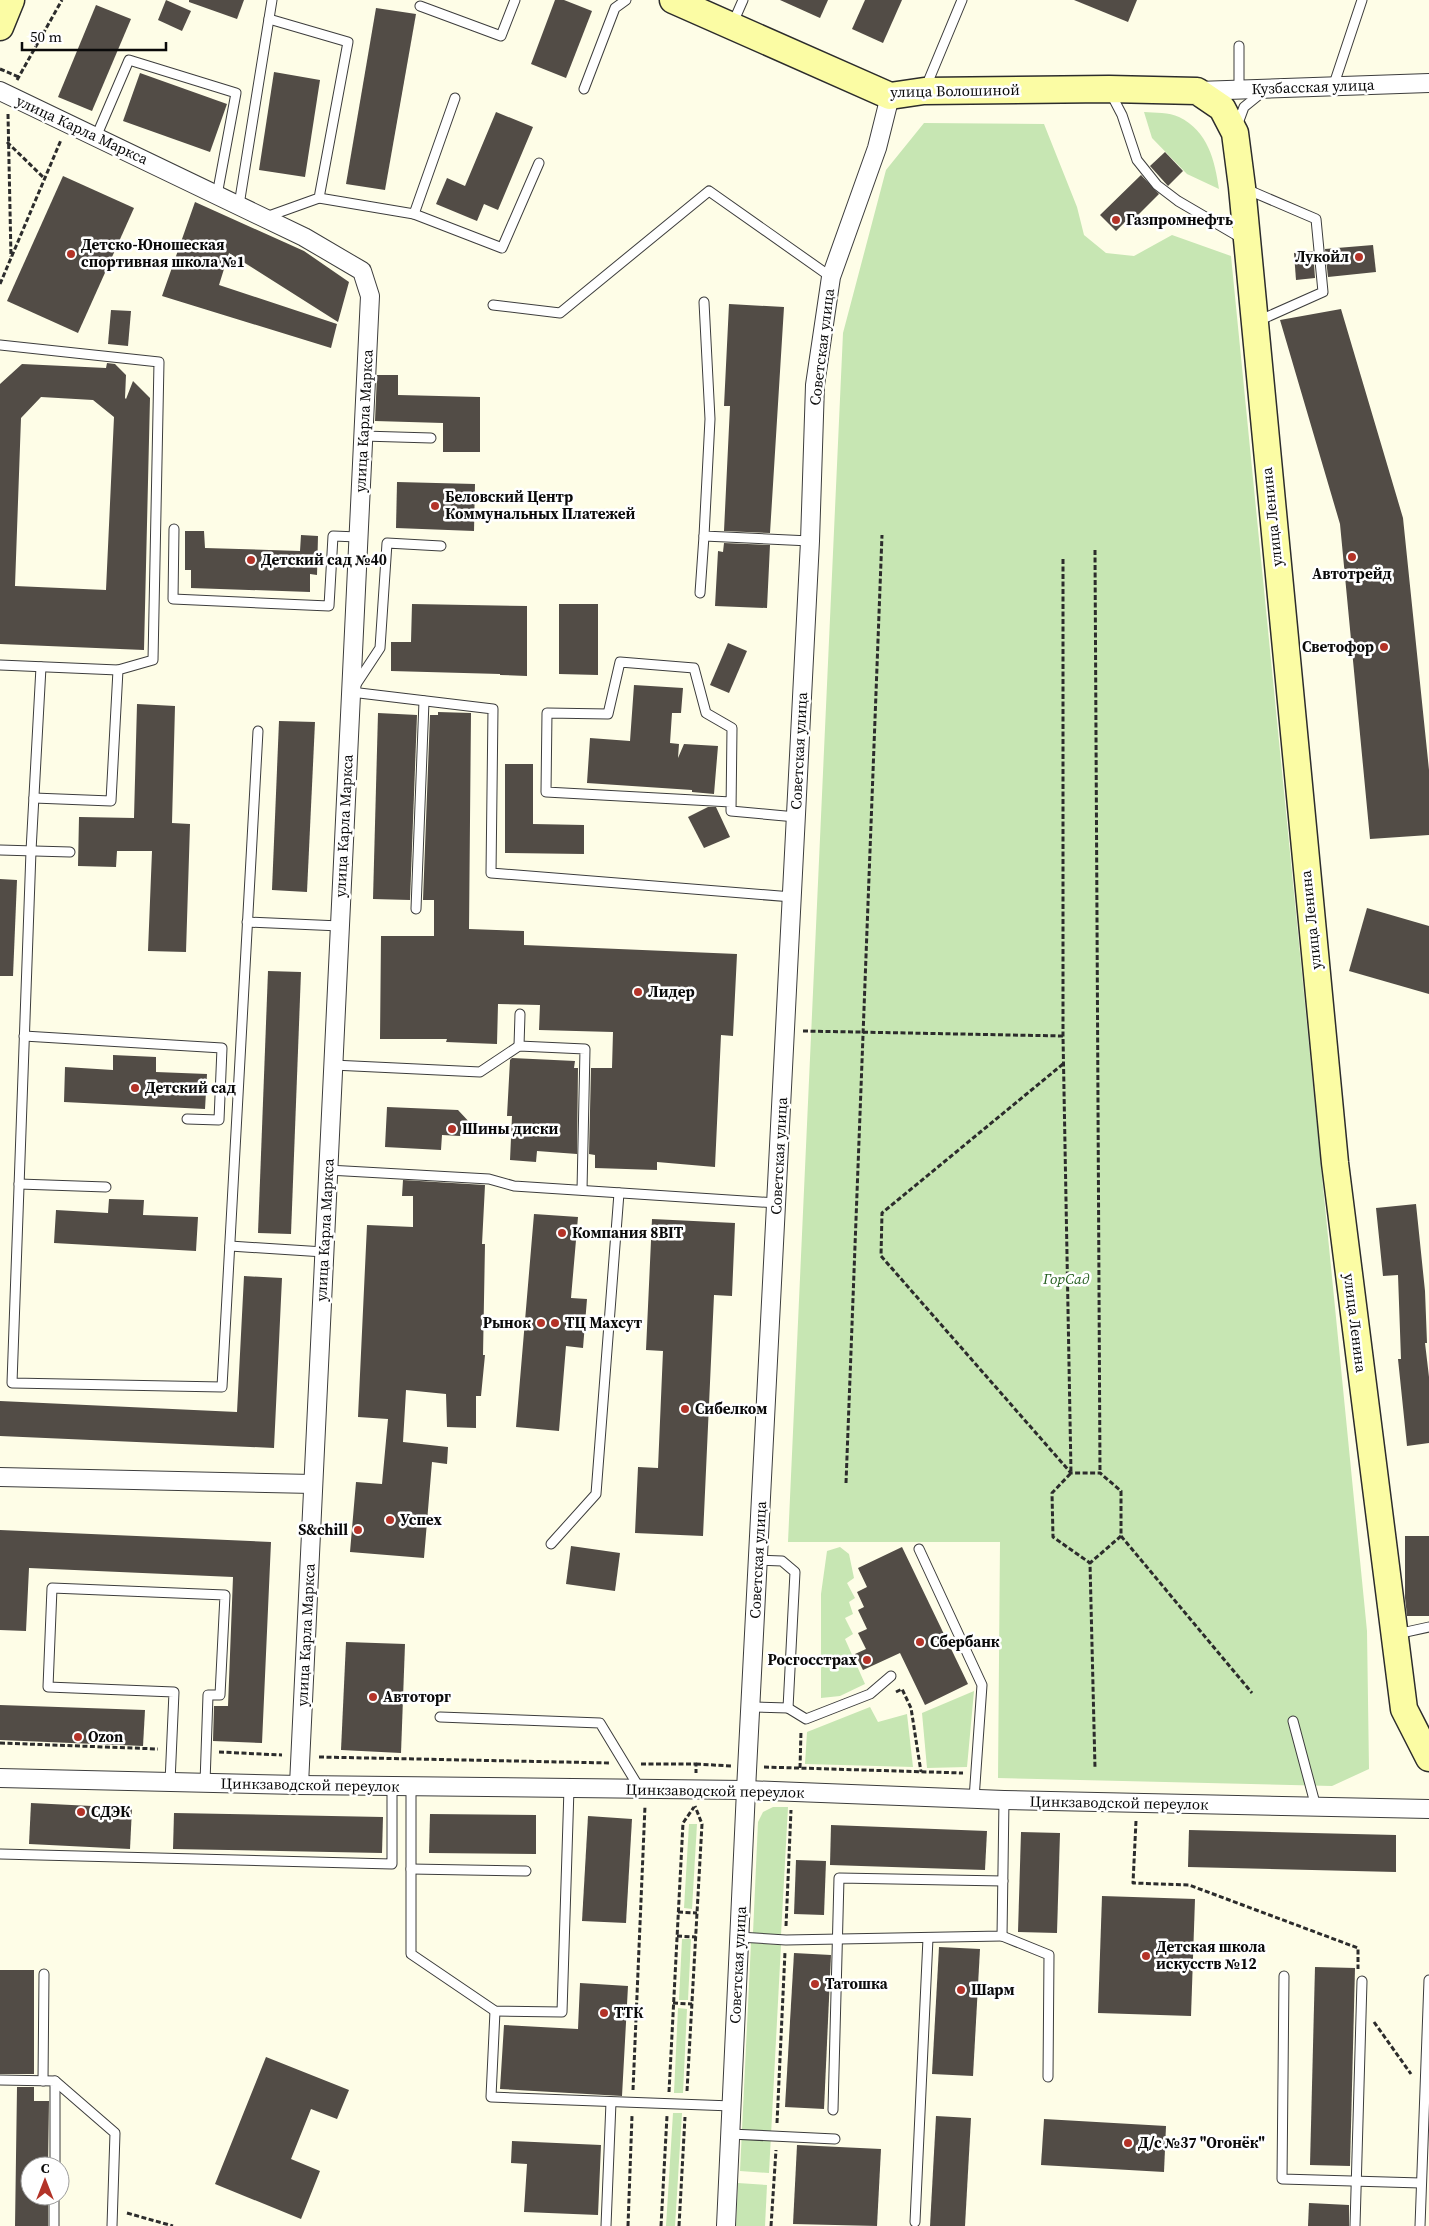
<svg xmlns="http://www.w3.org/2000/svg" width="1429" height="2226" viewBox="0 0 1429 2226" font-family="'Source Serif 4',serif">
<rect width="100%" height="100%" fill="#fefde7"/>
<g fill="#c7e6b3">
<path d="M1144,112C1155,113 1169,112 1179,117C1208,131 1215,161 1219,189L1187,174L1152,138Z"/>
<polygon points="924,123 1044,124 1077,207 1084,235 1106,253 1134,256 1172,235 1231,256 1367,1631 1369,1769 1332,1786 998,1778 1000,1542 788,1542 843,333 886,170"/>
<polygon points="840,1547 849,1554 854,1578 847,1583 855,1598 849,1602 853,1614 845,1618 853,1634 845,1639 865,1684 840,1696 821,1698 821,1594 827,1551"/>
<polygon points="974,1691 967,1767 927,1768 922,1713"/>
<polygon points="870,1707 878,1722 907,1714 913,1767 805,1764 807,1732"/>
<polygon points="773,1807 788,1807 781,1935 753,1933 758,1822 763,1812"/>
<polygon points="689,1824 697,1824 692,1909 684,1908"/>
<polygon points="682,1939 691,1939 688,2000 679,2000"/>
<polygon points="751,1943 781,1945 769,2173 740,2171"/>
<polygon points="678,2008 687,2009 683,2093 674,2093"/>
<polygon points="673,2113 682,2113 675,2226 666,2226"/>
<polygon points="738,2183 767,2185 765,2226 736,2226"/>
</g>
<g fill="#524c46" fill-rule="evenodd">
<polygon points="166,0 191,11 182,31 158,20"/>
<polygon points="189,0 244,0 237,19 189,2"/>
<polygon points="555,0 564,0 592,11 566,78 531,64"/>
<polygon points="780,0 828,0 820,18"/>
<polygon points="865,0 902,0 883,43 852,29"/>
<polygon points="1074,0 1137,0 1128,22"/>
<polygon points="96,5 131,19 92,111 58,97"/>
<polygon points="376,8 416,14 385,190 346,184"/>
<polygon points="274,72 320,80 305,177 259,170"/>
<polygon points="140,73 227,104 210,152 123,121"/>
<polygon points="496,112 533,127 498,210 484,204 477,221 436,204 447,178 465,186"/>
<polygon points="1165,152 1183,171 1168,186 1150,166"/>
<polygon points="1141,175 1159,194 1134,219 1131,216 1116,231 1100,215"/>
<polygon points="63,176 134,208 78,333 7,301"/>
<polygon points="195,202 304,251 349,282 338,322 229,253 219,285 337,324 331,348 162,296"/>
<polygon points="1373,245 1376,272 1328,277 1325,249"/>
<polygon points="1313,251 1315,278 1296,280 1294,253"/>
<polygon points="729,304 784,307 770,533 724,531 730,406 724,406"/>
<polygon points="1341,309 1403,518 1429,770 1429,835 1370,839 1340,524 1280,320"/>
<polygon points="111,310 131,311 128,346 108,344"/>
<path d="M107,363L115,364L126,375L125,398L126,399L133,381L150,398L144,650L0,644V384L22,364L106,368ZM41,397L93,400L114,417L106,590L15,586L21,418Z"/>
<polygon points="377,375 398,375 398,395 480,397 480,452 443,452 443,423 375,421"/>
<polygon points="397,482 475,484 474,531 396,528"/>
<polygon points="185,531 204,531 205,548 300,551 301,535 318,536 317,575 310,574 310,592 191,588 191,570 185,570"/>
<polygon points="724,543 770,545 767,608 715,606 718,551 723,552"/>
<polygon points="412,604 527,606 527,676 500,675 500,674 391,671 391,642 411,642"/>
<polygon points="559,604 598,604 598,675 559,674"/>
<polygon points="728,643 747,651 729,693 710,685"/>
<polygon points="634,685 683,688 681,713 672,713 670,743 679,744 678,758 684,744 718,746 714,794 692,792 692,790 587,783 590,738 630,741"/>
<polygon points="137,704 175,706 172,823 190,824 186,952 148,951 152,851 117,851 116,867 78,866 79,817 134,818"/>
<polygon points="438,712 471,713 469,929 524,931 524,945 737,954 733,1036 721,1035 715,1167 657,1162 657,1170 595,1168 595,1155 589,1154 591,1068 612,1068 613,1032 539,1030 540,1005 498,1004 497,1044 446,1042 447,1039 380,1039 381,936 434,936 434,900 423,900 430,715 438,715"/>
<polygon points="378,713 417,715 410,900 373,899"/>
<polygon points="279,721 315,722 307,892 272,890"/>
<polygon points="505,764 533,764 533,824 584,825 584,854 505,853"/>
<polygon points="708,807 716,807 730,837 704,848 688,817"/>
<polygon points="0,879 17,880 13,976 0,976"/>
<polygon points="1367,908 1429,926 1429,994 1349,971"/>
<polygon points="268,971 301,972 291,1234 258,1233"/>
<polygon points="113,1055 156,1057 156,1072 207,1074 205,1109 64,1102 65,1067 113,1070"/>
<polygon points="512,1058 575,1061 574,1068 578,1068 577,1154 537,1151 536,1162 510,1160 512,1116 507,1116 510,1060"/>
<polygon points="387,1107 458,1110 472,1125 460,1136 442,1135 441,1150 385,1147"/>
<polygon points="403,1180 485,1185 482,1244 485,1244 483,1355 485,1355 481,1396 476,1396 476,1428 447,1427 446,1394 406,1390 403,1442 448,1447 447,1464 432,1462 424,1558 350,1552 356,1482 382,1484 388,1419 358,1417 367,1225 413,1227 413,1196 402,1196"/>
<polygon points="109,1199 144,1200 143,1215 198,1217 196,1251 54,1243 56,1210 108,1213"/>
<polygon points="1416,1204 1425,1291 1427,1343 1425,1343 1429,1377 1429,1443 1407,1446 1398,1359 1401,1359 1398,1275 1383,1276 1376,1208"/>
<polygon points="534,1214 578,1217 571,1298 587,1299 583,1348 566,1346 559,1431 516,1427"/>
<polygon points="652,1219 735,1223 732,1296 714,1295 703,1536 635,1533 638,1467 658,1468 663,1351 646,1350"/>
<polygon points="244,1276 282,1278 274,1448 0,1436 0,1401 237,1412"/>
<polygon points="0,1530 271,1542 262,1743 213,1741 214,1706 228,1706 233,1577 29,1568 26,1631 0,1630"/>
<polygon points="1405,1536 1429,1536 1429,1616 1407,1616 1405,1598"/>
<polygon points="571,1546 620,1553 615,1591 566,1584"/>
<polygon points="902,1547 968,1684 925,1705 900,1653 863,1670 855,1654 866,1649 858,1633 867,1629 858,1610 864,1607 857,1592 867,1587 858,1568"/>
<polygon points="346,1642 405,1644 401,1753 341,1750"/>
<polygon points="0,1705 145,1710 143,1746 0,1740"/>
<polygon points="31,1803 132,1808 130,1849 29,1844"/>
<polygon points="174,1813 383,1817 382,1853 173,1849"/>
<polygon points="430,1814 536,1815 536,1854 429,1853"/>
<polygon points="588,1816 632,1819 626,1923 582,1921"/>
<polygon points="831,1825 987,1831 985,1870 830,1865"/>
<polygon points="1189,1830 1396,1835 1396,1872 1188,1867"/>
<polygon points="1021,1832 1060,1833 1057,1933 1018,1932"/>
<polygon points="796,1860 826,1861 824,1915 794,1914"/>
<polygon points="1102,1896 1195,1899 1191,2016 1098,2013"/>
<polygon points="939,1947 980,1949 973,2076 932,2074"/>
<polygon points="794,1953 831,1955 824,2109 785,2107"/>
<polygon points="1315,1967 1355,1968 1350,2166 1310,2165"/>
<rect x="0" y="1970" width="34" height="104"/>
<polygon points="580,1983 628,1986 622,2096 500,2089 504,2025 578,2029"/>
<polygon points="266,2057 349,2090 337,2119 311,2109 291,2159 320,2171 301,2219 215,2184"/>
<polygon points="17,2087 34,2087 34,2101 49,2101 48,2166 30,2166 30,2196 48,2196 48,2226 15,2226"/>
<polygon points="936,2116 971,2118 965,2226 930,2226"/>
<polygon points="1044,2119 1166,2126 1164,2172 1041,2165"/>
<polygon points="512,2141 601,2145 598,2215 524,2212 527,2164 511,2163"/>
<polygon points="797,2145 881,2149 877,2226 793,2224"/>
<polygon points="1309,2203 1349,2205 1349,2226 1308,2226"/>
</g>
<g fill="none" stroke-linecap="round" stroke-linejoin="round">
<g stroke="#3d3d3d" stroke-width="11">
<g id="lane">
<polyline points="420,6 501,36 515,0"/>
<polyline points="732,25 743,0"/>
<polyline points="1239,46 1239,90"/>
<polyline points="1333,87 1362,0"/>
<polyline points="584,89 615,8 626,0"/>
<polyline points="925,89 962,0"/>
<polyline points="1110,92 1122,115 1137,160 1157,185 1178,201 1243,239"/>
<polyline points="1237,126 1244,107 1265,90"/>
<polyline points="96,137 129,60 236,93 217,195"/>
<polyline points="1246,189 1316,219 1323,292 1258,321"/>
<polyline points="319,198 414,214 455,98"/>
<polyline points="239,205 272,0"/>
<polyline points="414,214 502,248 539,163"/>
<polyline points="266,217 319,198 348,42 269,19"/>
<polyline points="704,302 710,419 704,536 810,541"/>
<polyline points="493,305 560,313 709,191 831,277"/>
<polyline points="0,345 159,362 153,660 118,670 111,801 34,798"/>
<polyline points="363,436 431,438"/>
<polyline points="174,529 173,599 329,606 333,536 358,537"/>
<polyline points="441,546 387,543 380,648 351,692 493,709 491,873 792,897"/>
<polyline points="700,593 704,536"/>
<polyline points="0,665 118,670"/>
<polyline points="41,667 31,851 12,1383 222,1387 258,731"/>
<polyline points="731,802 546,792 547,713 608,714 620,662 694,668 706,713 732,728 731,811 796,817"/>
<polyline points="0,850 70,852"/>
<polyline points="416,909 424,701"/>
<polyline points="247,922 340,926"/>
<polyline points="24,1036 222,1048 219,1120 187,1119"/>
<polyline points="519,1046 520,1014"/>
<polyline points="333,1065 480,1072 519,1046 585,1049 582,1190"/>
<polyline points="328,1170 489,1179 514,1186 776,1203"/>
<polyline points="19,1184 106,1187"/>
<polyline points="230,1246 324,1252"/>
<polyline points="551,1544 596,1494 619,1193"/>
<polyline points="919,1549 982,1685 974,1799"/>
<polyline points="1397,1634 1429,1627"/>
<polyline points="751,1707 788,1708 795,1572 782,1561 758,1560"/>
<polyline points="788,1708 806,1719 870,1694 891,1676"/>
<polyline points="440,1717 600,1723 640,1789"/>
<polyline points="1293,1721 1316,1807"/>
<polyline points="170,1782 174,1692 48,1687 52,1588 225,1595 220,1695 208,1695 205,1783"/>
<polyline points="411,1786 411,1954 495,2011 562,2012 569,1788"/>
<polyline points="0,1854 392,1864 392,1786"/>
<polyline points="411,1869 526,1871"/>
<polyline points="1002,1936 1049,1955 1048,2077"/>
<polyline points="739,1937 786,1940 1002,1936 1004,1800"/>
<polyline points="1284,1976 1282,2179 1421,2183"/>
<polyline points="495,2011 491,2097 732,2106"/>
<polyline points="0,2080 55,2081 55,2166"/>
<polyline points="43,2081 44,1974"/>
<polyline points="55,2081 115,2133 112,2226"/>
<polyline points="833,2110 839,1878 1003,1881"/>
<polyline points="730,2134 835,2139"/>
<polyline points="915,2222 928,1938"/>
<polyline points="54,2226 54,2196"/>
<polyline points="606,2226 611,2102"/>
<polyline points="1355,2226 1362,1981"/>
<polyline points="1420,2226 1429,1980"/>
</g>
</g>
<g stroke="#3d3d3d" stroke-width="20">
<g id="street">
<polyline points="0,91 304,237 362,271 370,296 299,1785"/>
<polyline points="1197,91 1429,83"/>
<polyline points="0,1477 313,1484"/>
<polyline points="0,1778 299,1785 746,1790 1004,1800 1429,1809"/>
<polyline points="726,2226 746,1790 810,541 815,385 831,277 877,148 890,96"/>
</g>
</g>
<g stroke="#2c2c2c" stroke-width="29">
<g id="secondary">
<polyline points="673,0 890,96 924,91 1109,89 1197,91 1222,108 1235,133 1242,187 1335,1163 1404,1709 1429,1758"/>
<polyline points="0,27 11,0"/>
</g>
</g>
<g stroke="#2c2c2c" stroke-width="3" stroke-dasharray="5 2.5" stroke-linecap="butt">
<polyline points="0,69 19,77"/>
<polyline points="17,80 62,0"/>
<polyline points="8,114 11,257"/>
<polyline points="7,142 44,178"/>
<polyline points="0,284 61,140"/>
<polyline points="1095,550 1100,1473"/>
<polyline points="1063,559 1063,1036 1071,1473 1052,1493 1053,1537 1090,1563"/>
<polyline points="803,1031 1063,1036"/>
<polyline points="1063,1064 882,1213 881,1256 1071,1473 1100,1473 1121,1491 1121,1536 1090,1563 1095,1768"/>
<polyline points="846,1483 882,535"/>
<polyline points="1121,1536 1252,1693"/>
<polyline points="896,1692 902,1689 911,1708 921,1772"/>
<polyline points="0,1743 158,1749"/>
<polyline points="219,1752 282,1755"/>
<polyline points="319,1757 610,1763"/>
<polyline points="641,1764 696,1764 696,1773"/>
<polyline points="696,1764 731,1766"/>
<polyline points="764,1767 963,1773"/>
<polyline points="800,1768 801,1731"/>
<polyline points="1136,1821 1133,1883 1189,1885 1358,1948 1358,1969"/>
<polyline points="678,1912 697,1913"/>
<polyline points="786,1926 791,1810"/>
<polyline points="677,1936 696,1937"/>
<polyline points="673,2003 692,2004"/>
<polyline points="1374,2022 1411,2074"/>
<polyline points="633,2090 645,1806"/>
<polyline points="687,2091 702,1824 695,1806"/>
<polyline points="669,2092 683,1823 694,1807"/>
<polyline points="777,2123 785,1952"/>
<polyline points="127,2213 173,2226"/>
<polyline points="628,2226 632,2116"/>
<polyline points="661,2226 667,2116"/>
<polyline points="679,2226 685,2117"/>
<polyline points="771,2226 776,2150"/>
</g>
<use href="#lane" stroke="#fff" stroke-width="9"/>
<use href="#street" stroke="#fff" stroke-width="18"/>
<use href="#secondary" stroke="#fbfca4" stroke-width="26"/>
</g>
<g fill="#b33328" stroke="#fff" stroke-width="2">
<circle cx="1116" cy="220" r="5"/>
<circle cx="71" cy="254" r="5"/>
<circle cx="1359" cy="257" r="5"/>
<circle cx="435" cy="506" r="5"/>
<circle cx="1352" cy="557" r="5"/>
<circle cx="251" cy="560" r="5"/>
<circle cx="1384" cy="647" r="5"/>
<circle cx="638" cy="992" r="5"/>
<circle cx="135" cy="1088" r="5"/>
<circle cx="452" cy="1129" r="5"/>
<circle cx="562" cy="1233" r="5"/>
<circle cx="541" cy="1323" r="5"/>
<circle cx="555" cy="1323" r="5"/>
<circle cx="685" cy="1409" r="5"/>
<circle cx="390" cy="1520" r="5"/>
<circle cx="358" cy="1530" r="5"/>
<circle cx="920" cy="1642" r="5"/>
<circle cx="867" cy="1660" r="5"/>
<circle cx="373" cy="1697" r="5"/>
<circle cx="78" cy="1737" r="5"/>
<circle cx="81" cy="1812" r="5"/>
<circle cx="1146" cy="1956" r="5"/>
<circle cx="815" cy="1984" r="5"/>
<circle cx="961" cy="1990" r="5"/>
<circle cx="604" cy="2013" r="5"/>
<circle cx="1128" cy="2143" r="5"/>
</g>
<g text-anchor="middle" stroke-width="5" stroke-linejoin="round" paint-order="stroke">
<g font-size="15" fill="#0a0a0a" stroke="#fff">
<text transform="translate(1313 87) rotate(-2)" y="5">Кузбасская улица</text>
<text transform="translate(955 91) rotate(-1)" y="5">улица Волошиной</text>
<text transform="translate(82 130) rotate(25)" y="5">улица Карла Маркса</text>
<text transform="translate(822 347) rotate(-83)" y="5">Советская улица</text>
<text transform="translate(364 421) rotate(-87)" y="5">улица Карла Маркса</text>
<text transform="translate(1272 517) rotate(-96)" y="5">улица Ленина</text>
<text transform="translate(799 751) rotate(-87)" y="5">Советская улица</text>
<text transform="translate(344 826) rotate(-87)" y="5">улица Карла Маркса</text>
<text transform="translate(1311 920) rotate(-96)" y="5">улица Ленина</text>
<text transform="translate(779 1156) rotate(-87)" y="5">Советская улица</text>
<text transform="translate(325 1230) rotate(-87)" y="5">улица Карла Маркса</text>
<text transform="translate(1355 1323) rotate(83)" y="5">улица Ленина</text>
<text transform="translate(758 1560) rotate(-87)" y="5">Советская улица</text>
<text transform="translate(306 1635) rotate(-87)" y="5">улица Карла Маркса</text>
<text transform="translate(310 1785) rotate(1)" y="5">Цинкзаводской переулок</text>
<text transform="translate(715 1791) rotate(1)" y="5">Цинкзаводской переулок</text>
<text transform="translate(1119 1803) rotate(1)" y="5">Цинкзаводской переулок</text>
<text transform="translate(738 1965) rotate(-87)" y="5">Советская улица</text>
</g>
<g font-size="15" font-weight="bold" fill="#0a0a0a" stroke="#fff" text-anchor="start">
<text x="1126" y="225">Газпромнефть</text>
<text x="81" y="250">Детско-Юношеская<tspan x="81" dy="17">спортивная школа №1</tspan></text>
<text x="1349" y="262" text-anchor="end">Лукойл</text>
<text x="445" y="502">Беловский Центр<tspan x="445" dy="17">Коммунальных Платежей</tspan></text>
<text x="261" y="565">Детский сад №40</text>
<text x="1352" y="579" text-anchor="middle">Автотрейд</text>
<text x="1374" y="652" text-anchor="end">Светофор</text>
<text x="648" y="997">Лидер</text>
<text x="145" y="1093">Детский сад</text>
<text x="462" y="1134">Шины диски</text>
<text x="572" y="1238">Компания 8BIT</text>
<text x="531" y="1328" text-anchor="end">Рынок</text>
<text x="565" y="1328">ТЦ Махсут</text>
<text x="695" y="1414">Сибелком</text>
<text x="400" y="1525">Успех</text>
<text x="348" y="1535" text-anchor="end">S&amp;chill</text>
<text x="930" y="1647">Сбербанк</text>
<text x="857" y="1665" text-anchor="end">Росгосстрах</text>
<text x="383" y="1702">Автоторг</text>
<text x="88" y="1742">Ozon</text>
<text x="91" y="1817">СДЭК</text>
<text x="1156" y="1952">Детская школа<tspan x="1156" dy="17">искусств №12</tspan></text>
<text x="825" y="1989">Татошка</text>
<text x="971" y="1995">Шарм</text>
<text x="614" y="2018">ТТК</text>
<text x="1138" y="2148">Д/с №37 "Огонёк"</text>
</g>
<g font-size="15" font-style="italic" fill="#235e1e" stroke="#fff">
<text x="1066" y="1284">ГорСад</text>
</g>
</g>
<g transform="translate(45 2181)"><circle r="24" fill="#ffffff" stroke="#9d9d9d"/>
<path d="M0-4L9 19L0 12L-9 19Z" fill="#b33328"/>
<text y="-8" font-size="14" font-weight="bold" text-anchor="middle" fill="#0a0a0a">С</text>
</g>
<path d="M22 42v8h144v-8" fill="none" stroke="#0a0a0a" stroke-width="2.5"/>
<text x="30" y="42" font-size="15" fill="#0a0a0a" stroke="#ffffff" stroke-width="4" paint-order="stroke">50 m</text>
</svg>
